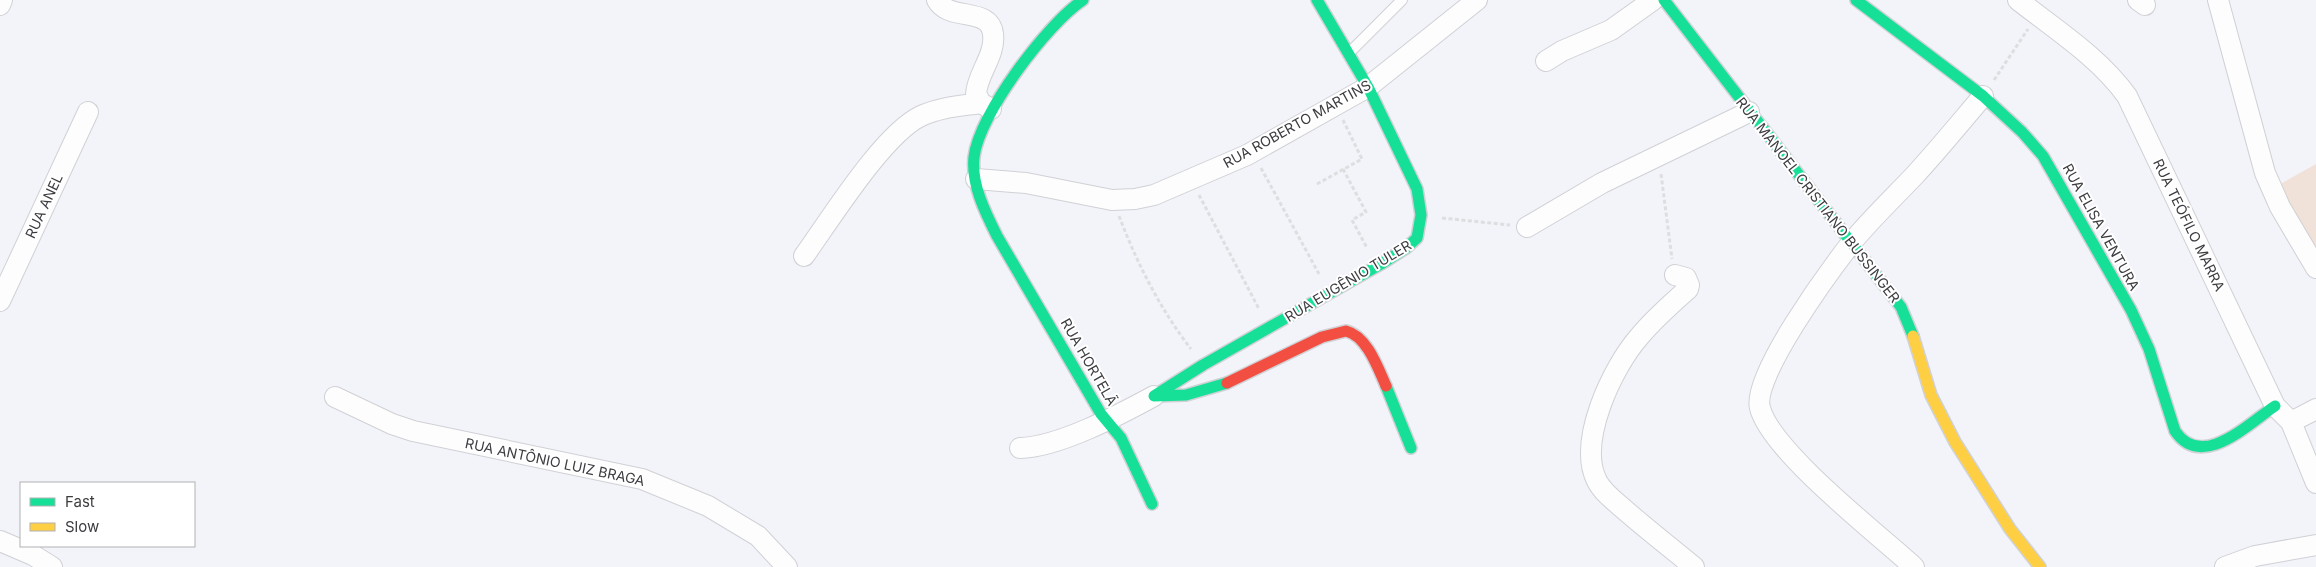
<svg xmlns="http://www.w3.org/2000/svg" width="2316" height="567" viewBox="0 0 2316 567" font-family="Inter,sans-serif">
<rect width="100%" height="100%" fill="#f3f4fa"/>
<polygon fill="#f0e2d8" points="2316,164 2316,266 2273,188"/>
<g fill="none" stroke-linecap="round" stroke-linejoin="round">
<g stroke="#d0d1d5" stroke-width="12">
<polyline id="lane" points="1350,52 1402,0"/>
</g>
<g stroke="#d0d1d5" stroke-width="22">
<g id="street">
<path d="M937,0C949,22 990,6 993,34C996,55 977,74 976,94L981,103L991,109"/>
<path d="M2018,0C2056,30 2099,57 2127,96L2275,406L2291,422L2316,483"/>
<polyline points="2138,0 2145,5"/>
<polyline points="2218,0 2265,173 2280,207 2316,268"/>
<polyline points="0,5 2,0"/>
<polyline points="1546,61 1562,51 1611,30 1653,0"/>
<polyline points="976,179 1026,183 1112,200 1135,199 1154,195 1247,155 1368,87 1477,0"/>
<polyline points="1527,227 1602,183 1749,112"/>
<path d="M804,256C830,220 883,134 921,116C940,107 961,106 981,103"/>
<path d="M1675,275L1686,278L1689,285L1688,289C1671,304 1653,320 1639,337C1612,368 1577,442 1597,481C1603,493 1616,502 1626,511C1648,530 1671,548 1694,567"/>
<polyline points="0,301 88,112"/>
<polyline points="335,397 392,424 413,431 642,479 708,506 758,536 787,567"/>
<polyline points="2291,422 2316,409"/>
<path d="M1020,448C1059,447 1119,415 1154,396"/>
<polyline points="0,541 33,555 52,567"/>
<path d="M1914,567C1878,534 1771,451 1760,408C1751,377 1831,269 1852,242C1871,219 1893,198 1914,176C1938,150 1960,123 1983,96"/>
<polyline points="2225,567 2255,556 2316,545"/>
</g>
</g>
<g stroke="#d0d1d5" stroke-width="14">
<g id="fast">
<path d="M1083,0C1047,24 979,114 974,157C971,184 985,212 997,236L1101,414L1121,438L1152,504"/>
<polyline points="1664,0 1901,307 1913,336"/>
<path d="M1856,0L1983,96L2022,132L2043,156L2131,310L2149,349L2175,431C2202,471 2248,424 2275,406"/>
<polyline points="1227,383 1186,395 1154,396 1203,365 1381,264 1406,248 1417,238 1421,215 1417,189 1368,87 1317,0"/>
<polyline points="1386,386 1411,448"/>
</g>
</g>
<g stroke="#d0d1d5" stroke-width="14">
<polyline id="slow" points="1913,336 1931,395 1955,442 2010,529 2040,567"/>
</g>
<g stroke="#d0d1d5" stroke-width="14">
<path id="jam" d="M1227,383L1322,337L1346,331C1367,336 1378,368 1386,386"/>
</g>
<g stroke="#dedee0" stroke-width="3" stroke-dasharray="4 2.5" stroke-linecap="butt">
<polyline points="1994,80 2028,29"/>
<polyline points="1261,168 1319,274"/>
<polyline points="1343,169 1366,212 1352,220 1367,248"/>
<polyline points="1661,174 1672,259"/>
<polyline points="1317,184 1362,159 1343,120"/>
<polyline points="1199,195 1259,309"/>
<path d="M1119,216C1137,263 1160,309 1191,349"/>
<polyline points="1442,218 1510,225"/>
</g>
<use href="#lane" stroke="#fdfdfe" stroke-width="10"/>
<use href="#street" stroke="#fdfdfe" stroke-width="20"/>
<use href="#fast" stroke="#16e098" stroke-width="11"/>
<use href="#slow" stroke="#ffcf43" stroke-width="11"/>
<use href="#jam" stroke="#f24e42" stroke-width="11"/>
</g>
<g text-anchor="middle" stroke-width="4" stroke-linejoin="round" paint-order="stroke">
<g font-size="14" fill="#3c3c41" stroke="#fff">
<text transform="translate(1297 124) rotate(-29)" y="5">RUA ROBERTO MARTINS</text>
<text transform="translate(1818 200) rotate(52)" y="5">RUA MANOEL CRISTIANO BUSSINGER</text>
<text transform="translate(44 206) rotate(-65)" y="5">RUA ANEL</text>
<text transform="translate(2189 225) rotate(64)" y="5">RUA TEÓFILO MARRA</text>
<text transform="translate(2101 227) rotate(61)" y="5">RUA ELISA VENTURA</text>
<text transform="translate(1348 281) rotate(-31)" y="5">RUA EUGÊNIO TULER</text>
<text transform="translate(1089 362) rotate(60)" y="5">RUA HORTELÃ</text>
<text transform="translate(555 462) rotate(12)" y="5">RUA ANTÔNIO LUIZ BRAGA</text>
</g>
</g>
<rect x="20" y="482" width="175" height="65" fill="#ffffff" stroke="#b1b1b3"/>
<rect x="30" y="498" width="25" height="8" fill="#16e098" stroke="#b1b1b3"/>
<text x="65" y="507" font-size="15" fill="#3c3c41">Fast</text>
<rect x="30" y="523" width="25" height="8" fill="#ffcf43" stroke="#b1b1b3"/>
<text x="65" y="532" font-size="15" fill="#3c3c41">Slow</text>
</svg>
